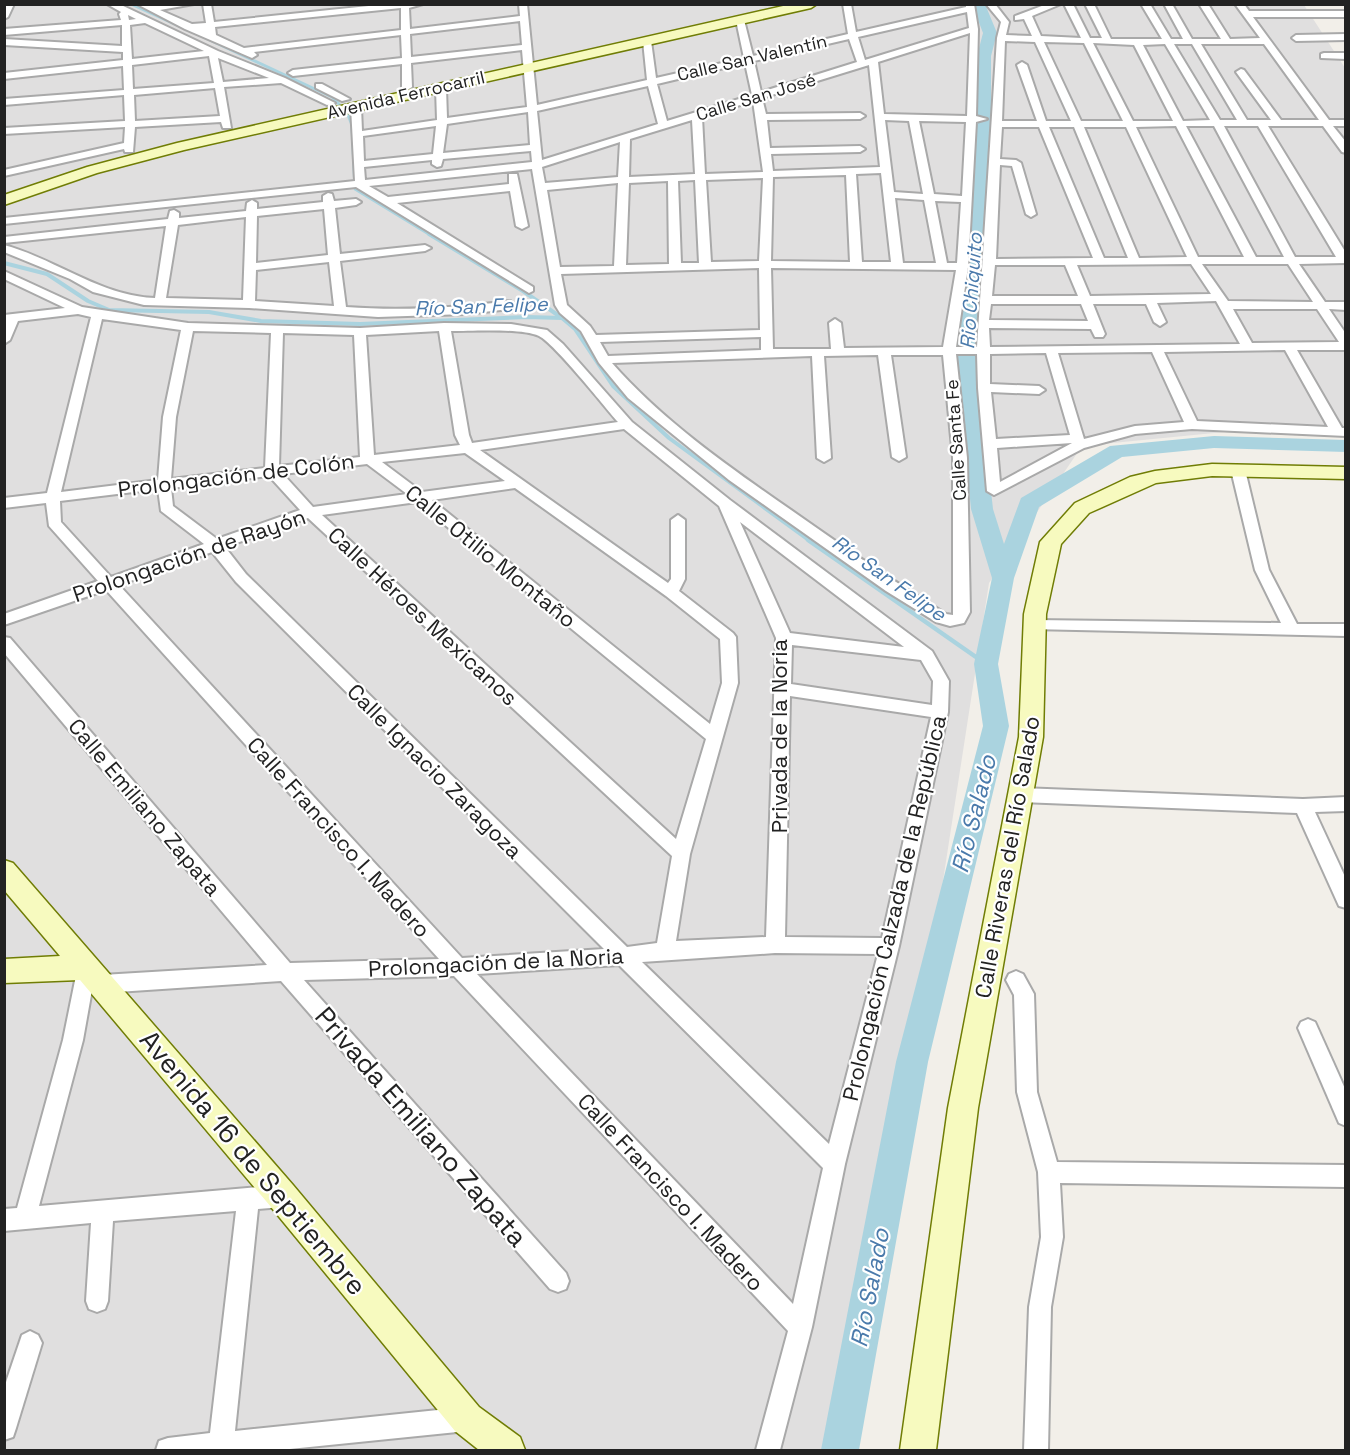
<svg xmlns="http://www.w3.org/2000/svg" width="1350" height="1455" viewBox="0 0 1350 1455" font-family="'Space Grotesk',sans-serif">
<rect width="100%" height="100%" fill="#f2efe9"/>
<polygon fill="#e0dfdf" points="5,5 1304,5 1345,68 1345,430 1265,428 1082,446 989,583 855,1450 5,1450"/>
<g fill="none" stroke-linecap="round" stroke-linejoin="round">
<g stroke="#aad3df" stroke-width="3">
<polyline points="131,4 181,27"/>
<polyline points="197,34 332,97 339,104"/>
<polyline points="346,110 352,125 355,189 432,236"/>
</g>
<g stroke="#aad3df" stroke-width="4">
<polyline points="429,234 523,291 562,318"/>
<polyline points="4,263 47,274 88,301 109,310 209,312 261,321 360,324 527,317 562,318 575,329 613,386 669,438 810,541"/>
</g>
<polyline stroke="#aad3df" stroke-width="4.5" points="808,540 986,664"/>
<polygon fill="#aad3df" fill-rule="evenodd" points="972,4 985,4 997,33 991,56 991,157 975,348 993,509 1004,544 1021,498 1110,446 1214,436 1346,440 1346,452 1214,448 1122,457 1039,507 1014,578 998,664 1009,726 928,1062 859,1450 821,1450 896,1062 983,726 974,664 992,578 971,509 955,348 975,157 977,56 983,33"/>
<g stroke="#a9a9a9" stroke-width="4">
<g id="street">
<polygon points="5,4 14,4 8,17 4,19"/>
<path d="M107,4H119L218,51L285,78L335,103L327,105L281,83L224,87L231,128H223L221,122L135,127L133,152H125L124,149L4,176V170L124,143L125,127L4,134V128L125,121L124,95L4,105V99L124,90L123,66L4,79V73L123,60V52L4,45V39L122,46V25L4,35V29L121,20L119,14L121,12ZM128,15L136,19L129,20ZM145,23L204,51L132,59L130,25ZM209,56L214,83L133,89L132,65ZM218,58L269,78L223,82ZM215,88L220,116L135,121L134,95Z"/>
<path d="M137,4H194L160,10L192,24L206,23L203,4H211L214,22L388,4H423L409,8L410,29L520,16L519,4H527L537,105L647,80L643,41L647,38L651,41L656,78L744,58L736,20L740,17L744,20L753,56L848,34L843,4H851L856,32L966,7V4H974L978,29L976,116L987,119L976,122L968,267L956,347H977L997,38L1001,22L986,4H995L1009,22L1006,35L1032,36L1024,19L1015,20V16L1047,4H1061L1032,16L1041,36L1081,38L1064,4H1073L1090,38H1102L1085,4H1094L1111,39H1162L1141,4H1150L1171,39H1183L1164,4H1172L1192,39H1221L1199,4H1208L1230,39L1260,38L1235,4H1244L1249,11H1346V17H1253L1329,120H1346V126H1333L1346,142V153L1342,152L1323,126H1268L1346,253V263L1299,264L1325,302H1346V310L1329,309L1346,334V350H1297L1342,428H1346V436L1192,429L1135,434L1084,448L994,495L987,491L978,388L977,354H956L967,458L970,612L964,623L950,626L936,622L886,591L729,480L628,398L599,363L581,331L560,313L555,305L532,169L369,186L388,197L509,184V174H517L528,226L522,229L516,226L510,191L397,203L533,287V291L529,293L356,187L4,224V218L355,181L351,107L356,104L361,107L362,131L437,120L436,88L441,85L446,88L447,118L527,107L522,50L411,63L412,87L407,90L402,87V64L293,76L288,73L293,70L402,58L401,35L254,52L257,55L252,58L185,29ZM401,8V30L244,48L216,35L215,27ZM967,12L969,28L865,60L858,37ZM520,21L522,45L411,57L410,34ZM970,33L967,116L884,114L878,62ZM849,39L857,62L761,92L754,61ZM1005,41L1035,42L1071,121H1046L1027,65L1022,62L1017,65L1037,121H1002ZM1044,42L1084,43L1123,121H1081ZM1093,43L1134,45L1173,121H1133ZM1165,44L1210,120L1183,121L1143,45ZM1174,44H1192L1237,120H1220ZM1201,44H1264L1319,120H1281L1244,70L1241,69L1236,72L1271,120H1247ZM745,63L752,95L667,121L657,84ZM869,65L880,167L773,171L771,154L860,152L865,149L860,146L770,148L767,120L860,119L865,116L860,113L766,114L762,98ZM648,86L658,124L542,160L537,111ZM753,101L763,172L705,174L702,117ZM528,112L530,145L443,153L447,124ZM692,120L695,174L629,177L630,139ZM885,120L909,121L923,194L894,192ZM919,121L966,122L962,196L934,194ZM436,126L433,154L364,161L363,136ZM1176,126L1244,257H1198L1136,127ZM1186,126H1214L1284,257H1256ZM1224,126H1258L1336,257H1295ZM1002,127H1039L1093,258L996,259L1000,165L1012,166L1026,214L1031,217L1036,214L1021,163L1016,160L1000,159ZM1049,127H1074L1128,258H1104ZM1084,127H1126L1187,257L1139,258ZM620,142L618,177L545,183L542,167ZM531,151L532,162L365,180L364,167L432,160V164L437,167L441,166L443,159ZM881,173L891,262H862L856,174ZM846,175L850,262L771,261L773,177ZM763,178L759,261L711,262L706,180ZM695,180L699,263H681L678,181ZM668,181L669,264L626,265L629,183ZM618,183L614,266L560,267L547,190ZM895,198L924,200L936,263H903ZM935,201L961,202L957,263H947ZM1191,264L1211,294L1090,296L1077,265ZM1202,264H1288L1313,302L1228,301ZM995,265H1065L1078,296H992ZM759,268L760,330L596,335L590,326L567,305L561,274ZM771,268L956,270L943,347L844,348L841,323L835,319L829,323L831,349H773ZM1216,301L1240,344L990,347L989,328L1091,329L1095,337H1103L1105,334L1093,304H1146L1154,322L1160,326L1166,322L1157,303ZM991,304H1081L1088,321L989,320ZM1233,309H1317L1339,342L1252,343ZM761,337V350L608,356L600,342ZM1285,350L1328,427L1197,421L1164,352ZM1152,352L1184,422L1135,426L1084,439L1058,353ZM1046,353L1070,435L996,439L991,392L1039,394L1045,390L1039,386L990,384V354ZM878,355L892,457L899,461L906,457L891,355H943L953,458V615L946,614C893,581 842,546 791,510C729,467 663,421 612,363L812,356L817,458L824,462L831,458L824,356ZM1072,443L1000,482L997,448Z"/>
<polygon points="1346,34 1346,40 1296,41 1292,38 1296,35"/>
<polygon points="1324,53 1346,53 1346,59 1321,58 1321,54"/>
<polygon points="316,84 322,84 350,99 342,101 316,88"/>
<path d="M328,193L332,194L334,201L356,199L361,202L356,205L335,208L340,254L425,245L431,248L425,251L340,261L346,307C400,311 455,308 510,301L516,305L510,309L466,314L378,317L249,308L144,305L93,292L70,279L4,252V245C56,259 100,296 155,298L166,226L4,243V237L168,219L170,211L174,210L179,213V218L246,211L247,203L252,200L257,203V209L323,202V196ZM324,209L328,255L256,263L257,216ZM246,217L243,300L166,298L178,225ZM329,262L334,306L255,301L256,270Z"/>
<path d="M4,271L82,307L188,323L360,328L444,323L511,324L547,330L563,344L632,422L730,500L932,651L949,681L948,712L899,946L845,1164L812,1327L780,1450H756L788,1331L454,976L304,980L566,1273L569,1281L566,1289L558,1292L550,1289L281,981L102,993L95,990L93,984L83,1040L39,1206L282,1185L290,1188L293,1196L290,1204L282,1207L258,1209L235,1431L467,1407L476,1410L479,1419L476,1428L467,1431L280,1450H156L159,1441L168,1438L210,1433L236,1211L113,1221L108,1301L105,1309L97,1312L89,1309L86,1301L91,1223L4,1231V1209L17,1208L63,1040L79,961L86,959L93,961L96,967L93,983L95,978L102,975L267,965L4,653V637L10,638L290,963L439,959L106,590L4,625V614L98,581L49,526L46,503L4,508V498L47,493L91,317L78,314L18,321L10,340L4,344V315L65,308L4,279ZM102,319L181,330L163,417L158,480L61,492ZM193,331L271,333L265,468L171,479L176,417ZM439,331L455,435L460,445L374,455L366,335ZM451,331C472,331 521,328 539,336C555,344 603,405 618,422L472,443L469,435ZM283,333L354,335L360,457L279,466ZM624,429L719,506L776,638L766,937L676,941L690,854L738,683L736,637L733,633L679,591L685,579V520L678,515L671,520V579L668,583L480,450ZM465,453L505,481L422,492L382,462ZM367,464L407,494L313,507L283,474ZM269,476L300,510L217,539L173,506L171,488ZM515,488L666,596L720,639L722,683L710,724L432,500ZM158,489L161,511L204,544L111,577L61,522L60,501ZM417,502L706,739L676,839L322,515ZM308,518L672,856L657,943L627,947L246,574L225,547ZM740,522L904,647L790,633ZM212,552L236,582L604,949L462,958L119,585ZM792,645L921,660L933,681L932,705L791,684ZM790,696L931,717L882,938L785,937ZM775,953L878,954L829,1144L642,962ZM619,965L823,1168L793,1304L477,974Z"/>
<polygon points="1238,466 1245,470 1269,570 1297,624 1346,624 1346,636 1030,629 1027,625 1030,621 1035,620 1281,623 1255,570 1231,470"/>
<polygon points="1021,788 1303,799 1346,797 1346,811 1315,812 1346,879 1346,908 1339,906 1297,813 1021,802 1015,800 1012,795 1015,790"/>
<polygon points="1016,971 1023,974 1034,994 1037,1092 1057,1162 1346,1165 1346,1187 1060,1183 1063,1237 1051,1307 1048,1450 1024,1450 1029,1307 1041,1237 1038,1172 1017,1092 1014,995 1006,980 1009,974"/>
<polygon points="1308,1019 1315,1022 1346,1091 1346,1126 1339,1123 1298,1028 1301,1022"/>
<polygon points="30,1331 38,1335 42,1343 16,1428 13,1437 4,1440 4,1388 22,1335"/>
</g>
</g>
<g stroke="#707d05" stroke-width="3">
<g id="secondary">
<polygon points="792,4 817,4 811,8 184,150 97,173 4,205 4,195 87,167 177,143"/>
<polygon points="1212,464 1346,467 1346,479 1212,476 1156,483 1089,513 1061,544 1046,614 1043,737 978,1108 936,1450 900,1450 948,1108 1019,737 1024,614 1040,542 1075,503 1130,477 1155,471"/>
<polygon points="4,860 13,863 293,1185 479,1407 520,1437 525,1450 479,1450 455,1431 271,1207 80,980 4,983 4,959 60,956 4,890"/>
</g>
</g>
<use href="#street" fill="#fff" fill-rule="evenodd"/>
<use href="#secondary" fill="#f7fabf" fill-rule="evenodd"/>
</g>
<g text-anchor="middle" stroke-width="4.5" stroke-linejoin="round" paint-order="stroke">
<g font-size="18" fill="#222" stroke="#fff">
<text transform="translate(752 58) rotate(-13)" y="6">Calle San Valentín</text>
<text transform="translate(406 95) rotate(-13)" y="6">Avenida Ferrocarril</text>
<text transform="translate(756 97) rotate(-17)" y="6">Calle San José</text>
<text transform="translate(956 440) rotate(-94)" y="6">Calle Santa Fe</text>
</g>
<g font-size="20" font-style="italic" fill="#4a7aab" stroke="#fff">
<text transform="translate(971 291) rotate(-86)" y="7">Rio Chiquito</text>
<text transform="translate(481 306) rotate(-2)" y="7">Río San Felipe</text>
<text transform="translate(889 578) rotate(35)" y="7">Río San Felipe</text>
</g>
<g font-size="22" fill="#222" stroke="#fff">
<text transform="translate(236 475) rotate(-7)" y="8">Prolongación de Colón</text>
<text transform="translate(189 555) rotate(-19)" y="8">Prolongación de Rayón</text>
<text transform="translate(491 556) rotate(39)" y="8">Calle Otilio Montaño</text>
<text transform="translate(423 616) rotate(43)" y="8">Calle Héroes Mexicanos</text>
<text transform="translate(779 736) rotate(-90)" y="8">Privada de la Noria</text>
<text transform="translate(435 771) rotate(45)" y="8">Calle Ignacio Zaragoza</text>
<text transform="translate(145 807) rotate(50)" y="8">Calle Emiliano Zapata</text>
<text transform="translate(339 837) rotate(48)" y="8">Calle Francisco I. Madero</text>
<text transform="translate(1007 857) rotate(-80)" y="8">Calle Riveras del Río Salado</text>
<text transform="translate(894 908) rotate(-77)" y="8">Prolongación Calzada de la República</text>
<text transform="translate(496 962) rotate(-3)" y="8">Prolongación de la Noria</text>
<text transform="translate(671 1192) rotate(47)" y="8">Calle Francisco I. Madero</text>
</g>
<g font-size="24" font-style="italic" fill="#4a7aab" stroke="#fff">
<text transform="translate(974 814) rotate(-76)" y="8">Río Salado</text>
<text transform="translate(870 1288) rotate(-79)" y="8">Río Salado</text>
</g>
<g font-size="27" fill="#222" stroke="#fff">
<text transform="translate(421 1127) rotate(49)" y="9">Privada Emiliano Zapata</text>
<text transform="translate(253 1163) rotate(50)" y="9">Avenida 16 de Septiembre</text>
</g>
</g>
<rect width="1350" height="1455" fill="none" stroke="#222222" stroke-width="12"/>
</svg>
